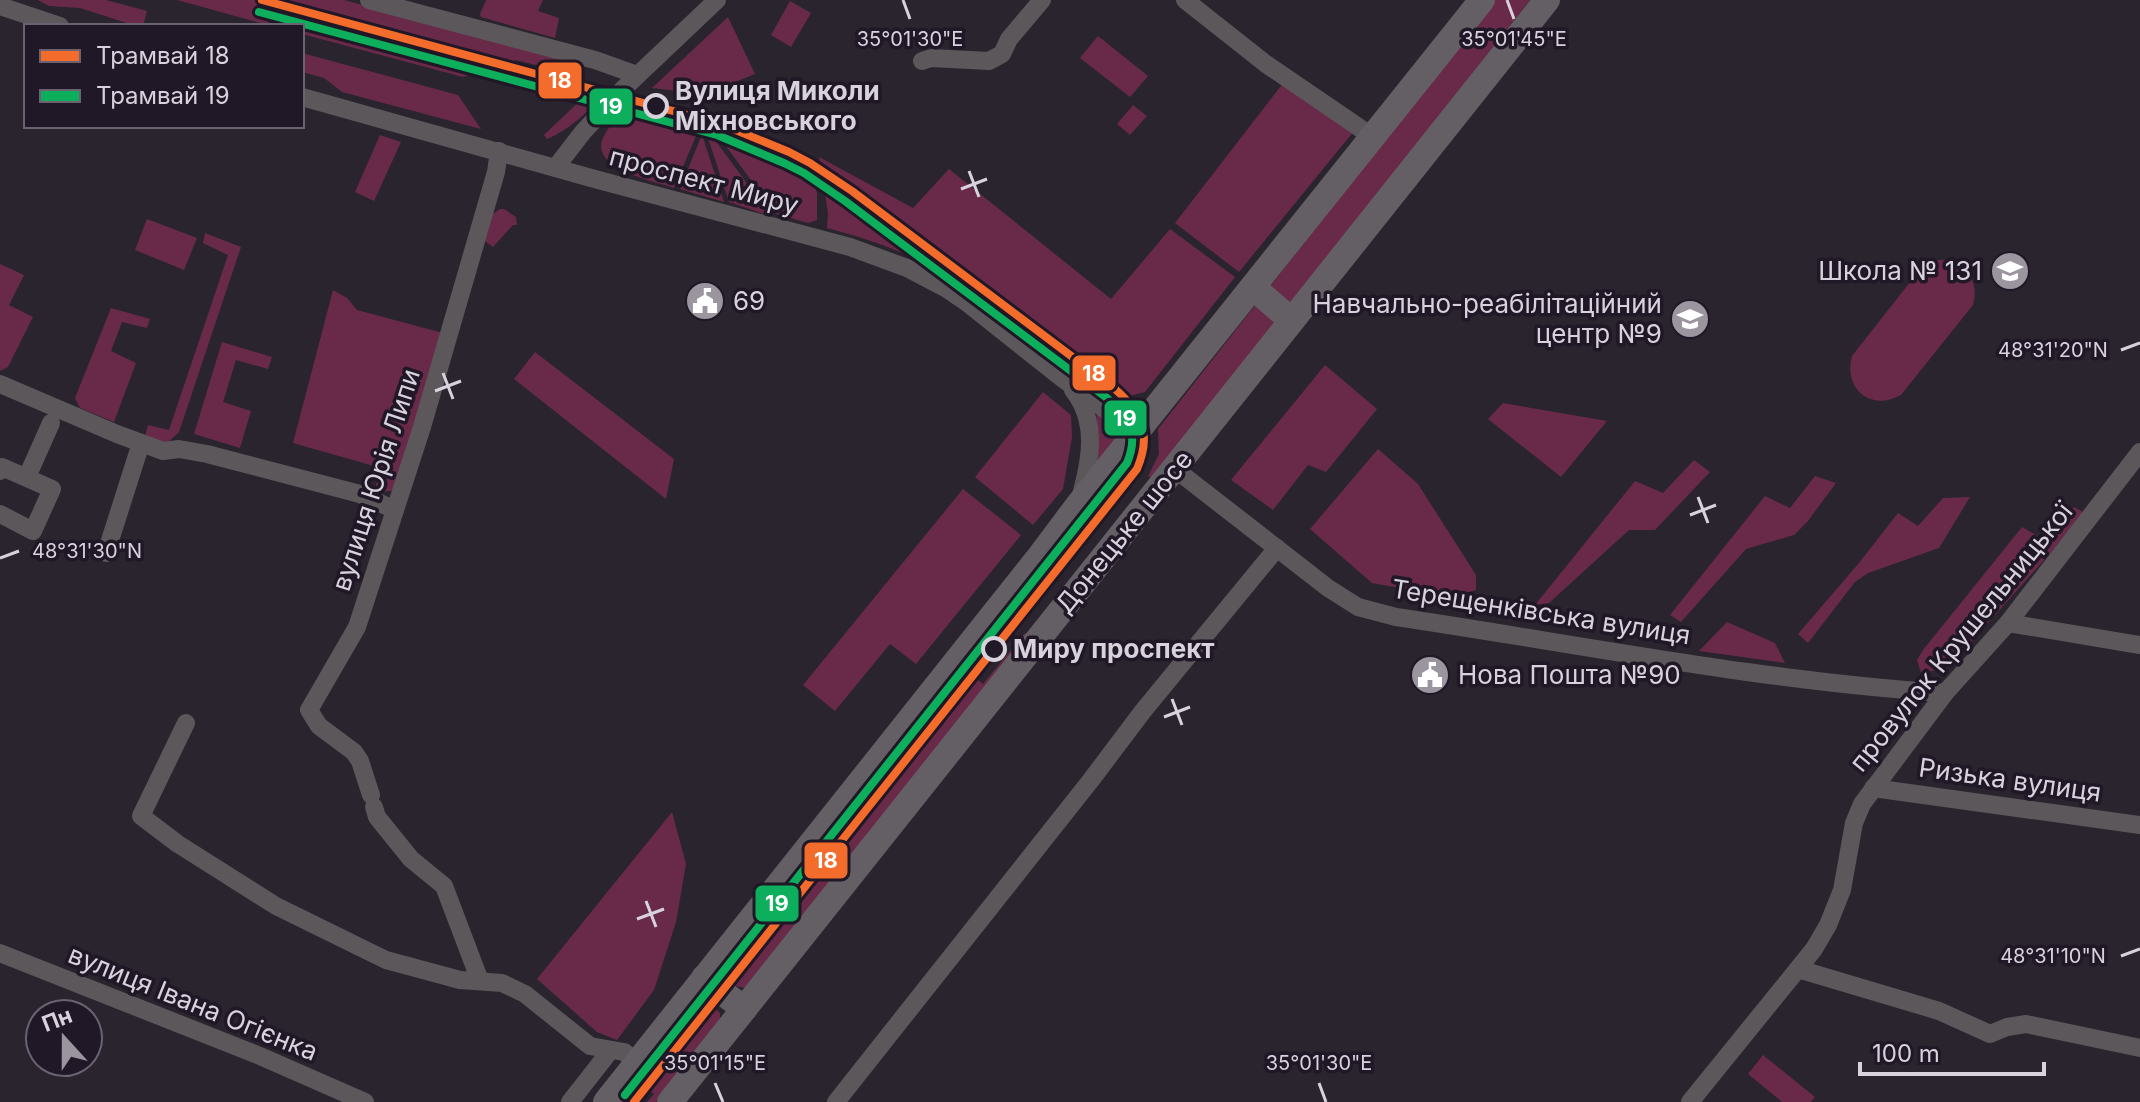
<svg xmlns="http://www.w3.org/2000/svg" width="2140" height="1102" viewBox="0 0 2140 1102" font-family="Inter,sans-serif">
<rect width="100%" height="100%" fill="#29242e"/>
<g fill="#692a4a">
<polygon points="38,0 106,0 147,11 143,26 136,26 80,8 49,6"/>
<polygon points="177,0 274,0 268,25"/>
<polygon points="281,0 344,0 582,64 579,75 515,60 509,73 489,68 463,77 302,34 302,26 275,26"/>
<polygon points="486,0 543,0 538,11 559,18 555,38 481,17 480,14"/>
<polygon points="1495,0 1530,0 1153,479 1148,476 1159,454 1158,429"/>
<polygon points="790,1 811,13 791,47 771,35"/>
<polygon points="728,17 755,74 705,94 652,88"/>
<polygon points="1098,36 1148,76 1130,97 1080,58"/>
<polygon points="302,53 458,95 481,129 342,92 324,78 302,72"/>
<polygon points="1284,82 1354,131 1239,272 1175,223"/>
<path d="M589,92L602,95C587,113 569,130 547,139L544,135Z"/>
<path d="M638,105L702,122L674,188C654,181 584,168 605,134C612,121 626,113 638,105Z"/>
<polygon points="1133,105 1147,116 1130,135 1117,124"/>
<polygon points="712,124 765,145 809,166 817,193 817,220 808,223 776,214 712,127"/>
<polygon points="380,135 401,142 374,201 355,192"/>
<polygon points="701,137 703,138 724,202 680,189"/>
<polygon points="708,138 715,140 768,212 764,214 729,202"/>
<path d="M819,157L913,208L949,169L1111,299L1170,229L1235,277L1145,392L1118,399C1104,391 1089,382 1076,373C1047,352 1022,327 994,306C943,267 889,244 827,228L828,213Z"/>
<polygon points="500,209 504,209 516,217 517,225 513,225 493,247 485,241 493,214"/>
<polygon points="147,219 197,238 184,270 135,250"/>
<polygon points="205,233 241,247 179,432 166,444 145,436 148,425 169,430 228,255 203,243"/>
<path d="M1939,260C1965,260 1980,280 1973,305L1901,395C1871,412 1843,389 1852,356L1918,272L1931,262Z"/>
<polygon points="0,264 24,275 9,305 33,317 8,367 0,371"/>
<polygon points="333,290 347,298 357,310 443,333 393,491 374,492 381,468 293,443"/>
<polygon points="111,308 150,319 147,328 122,322 111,351 136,363 114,422 80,408 75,398"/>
<polygon points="222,342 272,357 268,369 236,360 223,402 251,411 240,448 194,434"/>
<polygon points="535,352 674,459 666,499 514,379"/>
<polygon points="1325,365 1377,409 1326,472 1308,465 1273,510 1231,480"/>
<polygon points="1043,392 1071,415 1072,437 1063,489 1033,525 975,477"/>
<polygon points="1503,403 1607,421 1561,477 1488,419"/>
<polygon points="1096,407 1123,428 1097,462 1098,441"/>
<polygon points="1378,449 1418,484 1476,575 1476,590 1457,595 1411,590 1372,583 1310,529"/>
<polygon points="1694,460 1710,472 1655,530 1629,530 1549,603 1535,605 1635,481 1663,493"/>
<polygon points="1815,476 1836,483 1808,521 1794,535 1746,549 1681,622 1670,615 1765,496 1790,508"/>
<polygon points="963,489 1021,535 916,664 890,644 835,711 803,685"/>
<polygon points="1970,497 1939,548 1868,573 1855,582 1808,643 1798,634 1859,563 1898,513 1918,526 1943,498"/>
<polygon points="2074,507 2083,512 2053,550 1948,668 1921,673 1917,660 1923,650 2022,527 2046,541"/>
<polygon points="1004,619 1010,624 970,673 983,684 1025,633 1027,635 745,988 736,986 730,981 729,969"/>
<polygon points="1727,622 1775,643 1785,663 1699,651"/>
<polygon points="672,812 686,864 676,922 654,990 617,1040 597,1032 537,979"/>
<polygon points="709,1003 720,1013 720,1023 656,1102 647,1102 654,1094 640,1083 625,1102 619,1102 699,1004"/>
<polygon points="1763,1055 1815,1097 1811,1102 1782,1102 1748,1074"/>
</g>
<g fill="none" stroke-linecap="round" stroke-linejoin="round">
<g stroke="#5b575b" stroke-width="18">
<polyline points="369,0 595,60 637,75"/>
<polyline points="1185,0 1266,64 1373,137"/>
<polyline points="0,6 60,26"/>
<polyline points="922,61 931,58 989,61 1002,54 1009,39 1042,0"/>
<polyline points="302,97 591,178 850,247 907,268 947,289 966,302 1063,379 1124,423 1132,426 1143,424"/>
<polyline points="556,167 583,132 622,90 717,0"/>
<polyline points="0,384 117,434 163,451 179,449 207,454 360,494 395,510"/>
<path d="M1073,390C1099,423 1090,462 1080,499"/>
<path d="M1175,469L1328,588L1358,607L1396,617C1578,644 1761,681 1945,693"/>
<polyline points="0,471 2,467 52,489 33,531 0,514"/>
<polyline points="27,477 51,423"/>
<polyline points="106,553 141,443"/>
<polyline points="2008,623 2140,645"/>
<polyline points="186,723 141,816 178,844 276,906 386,960 460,980 502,983 525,994 590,1046 624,1052 637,1062"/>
<polyline points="1873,788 2140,825"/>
<polyline points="371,795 360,761 354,752 319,726 309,710 357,627 422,427 496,172 499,151"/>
<polyline points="374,807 377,817 411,859 444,886 480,981"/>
<polyline points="0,953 260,1056 365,1102"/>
<polyline points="1798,969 1939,1011 1990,1034 2007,1027 2026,1024 2140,1048"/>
<polyline points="570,1102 610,1051"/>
<polyline points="836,1102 1091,780 1143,711 1277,548"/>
<polyline points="1690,1102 1814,949 1828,925 1842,890 1854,823 1862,804 1945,693 2008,623 2140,452"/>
</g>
<g stroke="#645f64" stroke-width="26">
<polyline points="1254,288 1291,320"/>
<polyline points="704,978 744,1009"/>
<polyline points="606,1102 1040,556 1079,504 1482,0"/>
<polyline points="670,1102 1547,0"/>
</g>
<g stroke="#201727" stroke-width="14">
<path id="tram-1" d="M262,0L721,124L789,152L810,163L852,191L1115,389C1142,413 1152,434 1137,469L634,1102"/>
</g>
<g stroke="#201727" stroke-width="14">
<path id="tram-2" d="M259,12L717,135L784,163L804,173L845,201L1107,398C1130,418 1139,434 1127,463L625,1095"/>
</g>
<use href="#tram-1" stroke="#f36c2b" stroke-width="8"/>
<use href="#tram-2" stroke="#0daf5c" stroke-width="8"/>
</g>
<path fill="none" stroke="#d8d2dd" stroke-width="3" d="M903,0L910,19M1507,0L1514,19M969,171L979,197M961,189L987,179M2121,350L2140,343M443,373L453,399M435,391L461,381M1698,497L1708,523M1690,515L1716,505M0,558L19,551M1172,699L1182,725M1164,717L1190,707M646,901L656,927M637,919L664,909M2121,956L2140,949M715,1083L723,1102M1319,1083L1326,1102"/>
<defs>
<g id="school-disc" transform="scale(2)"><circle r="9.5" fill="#9b95a0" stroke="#201727"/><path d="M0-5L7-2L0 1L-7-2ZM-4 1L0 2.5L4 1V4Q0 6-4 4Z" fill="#fff"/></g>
<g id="civic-disc" transform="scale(2)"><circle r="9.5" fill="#9b95a0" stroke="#201727"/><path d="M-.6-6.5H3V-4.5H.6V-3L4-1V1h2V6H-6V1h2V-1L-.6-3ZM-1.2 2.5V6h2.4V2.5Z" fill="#fff"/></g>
</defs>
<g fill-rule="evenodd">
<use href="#school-disc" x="2010" y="271"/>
<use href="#civic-disc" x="705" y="301"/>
<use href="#school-disc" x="1690" y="319"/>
<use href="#civic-disc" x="1430" y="675"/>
</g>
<g fill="#201727" stroke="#d8d2dd" stroke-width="4">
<circle cx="656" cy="106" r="11"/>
<circle cx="994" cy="649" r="11"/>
</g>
<g text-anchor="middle" stroke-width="7" stroke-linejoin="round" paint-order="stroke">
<g font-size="26" font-weight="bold" fill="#d8d2dd" stroke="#201727" text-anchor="start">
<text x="675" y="100">Вулиця Миколи<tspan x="675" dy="30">Міхновського</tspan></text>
<text x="1013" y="658">Миру проспект</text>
</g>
<g font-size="26" fill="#d8d2dd" stroke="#201727">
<text transform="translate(704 181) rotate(15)" y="9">проспект Миру</text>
<text transform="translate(376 480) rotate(-72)" y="9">вулиця Юрія Липи</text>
<text transform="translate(1124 532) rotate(-51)" y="9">Донецьке шосе</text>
<text transform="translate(1541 612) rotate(9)" y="9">Терещенківська вулиця</text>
<text transform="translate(1961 637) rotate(-51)" y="9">провулок Крушельницької</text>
<text transform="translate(2010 780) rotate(8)" y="9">Ризька вулиця</text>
<text transform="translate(193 1003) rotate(22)" y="9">вулиця Івана Огієнка</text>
</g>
<g font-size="26" fill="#d8d2dd" stroke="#201727" text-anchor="end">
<text x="1982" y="280">Школа № 131</text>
<text x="733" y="310" text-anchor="start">69</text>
<text x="1662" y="313">Навчально-реабілітаційний<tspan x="1662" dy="30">центр №9</tspan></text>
<text x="1458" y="684" text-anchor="start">Нова Пошта №90</text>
</g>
</g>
<g font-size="20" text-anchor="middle" fill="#d8d2dd" stroke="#201727" stroke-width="7" stroke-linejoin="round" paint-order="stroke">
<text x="910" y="46">35°01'30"E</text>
<text x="1514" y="46">35°01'45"E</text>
<text x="2053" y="357">48°31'20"N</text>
<text x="87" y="558">48°31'30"N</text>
<text x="2053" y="963">48°31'10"N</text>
<text x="715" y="1070">35°01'15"E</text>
<text x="1319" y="1070">35°01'30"E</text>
</g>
<g stroke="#201727" stroke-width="3">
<rect x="537" y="61" width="46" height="39" rx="8" fill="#f36c2b"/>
<rect x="588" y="87" width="46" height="39" rx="8" fill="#0daf5c"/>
<rect x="1071" y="354" width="46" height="38" rx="8" fill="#f36c2b"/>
<rect x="1103" y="399" width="45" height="38" rx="8" fill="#0daf5c"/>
<rect x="803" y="841" width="46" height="39" rx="8" fill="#f36c2b"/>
<rect x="754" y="884" width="46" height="39" rx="8" fill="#0daf5c"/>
</g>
<g font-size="22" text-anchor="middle" font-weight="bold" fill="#fff">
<text x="560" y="88">18</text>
<text x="611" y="114">19</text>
<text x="1094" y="381">18</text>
<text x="1125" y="426">19</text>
<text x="826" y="868">18</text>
<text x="777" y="911">19</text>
</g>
<rect x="24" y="24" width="280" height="104" fill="#201727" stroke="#6a6270" stroke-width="2"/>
<rect x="40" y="50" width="40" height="12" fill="#f36c2b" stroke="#6a6270" stroke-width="2"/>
<text x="96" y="64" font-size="24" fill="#d8d2dd">Трамвай 18</text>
<rect x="40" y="90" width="40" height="12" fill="#0daf5c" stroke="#6a6270" stroke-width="2"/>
<text x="96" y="104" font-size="24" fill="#d8d2dd">Трамвай 19</text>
<g transform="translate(64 1038) rotate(339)"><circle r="38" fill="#201727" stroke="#6a6270" stroke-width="2"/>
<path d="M0-6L14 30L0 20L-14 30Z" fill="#9b95a0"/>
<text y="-12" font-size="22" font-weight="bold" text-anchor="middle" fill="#d8d2dd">Пн</text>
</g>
<path d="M1860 1062v12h184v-12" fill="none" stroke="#d8d2dd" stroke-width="4"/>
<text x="1872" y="1062" font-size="24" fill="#d8d2dd" stroke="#201727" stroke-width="6" paint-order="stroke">100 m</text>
</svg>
